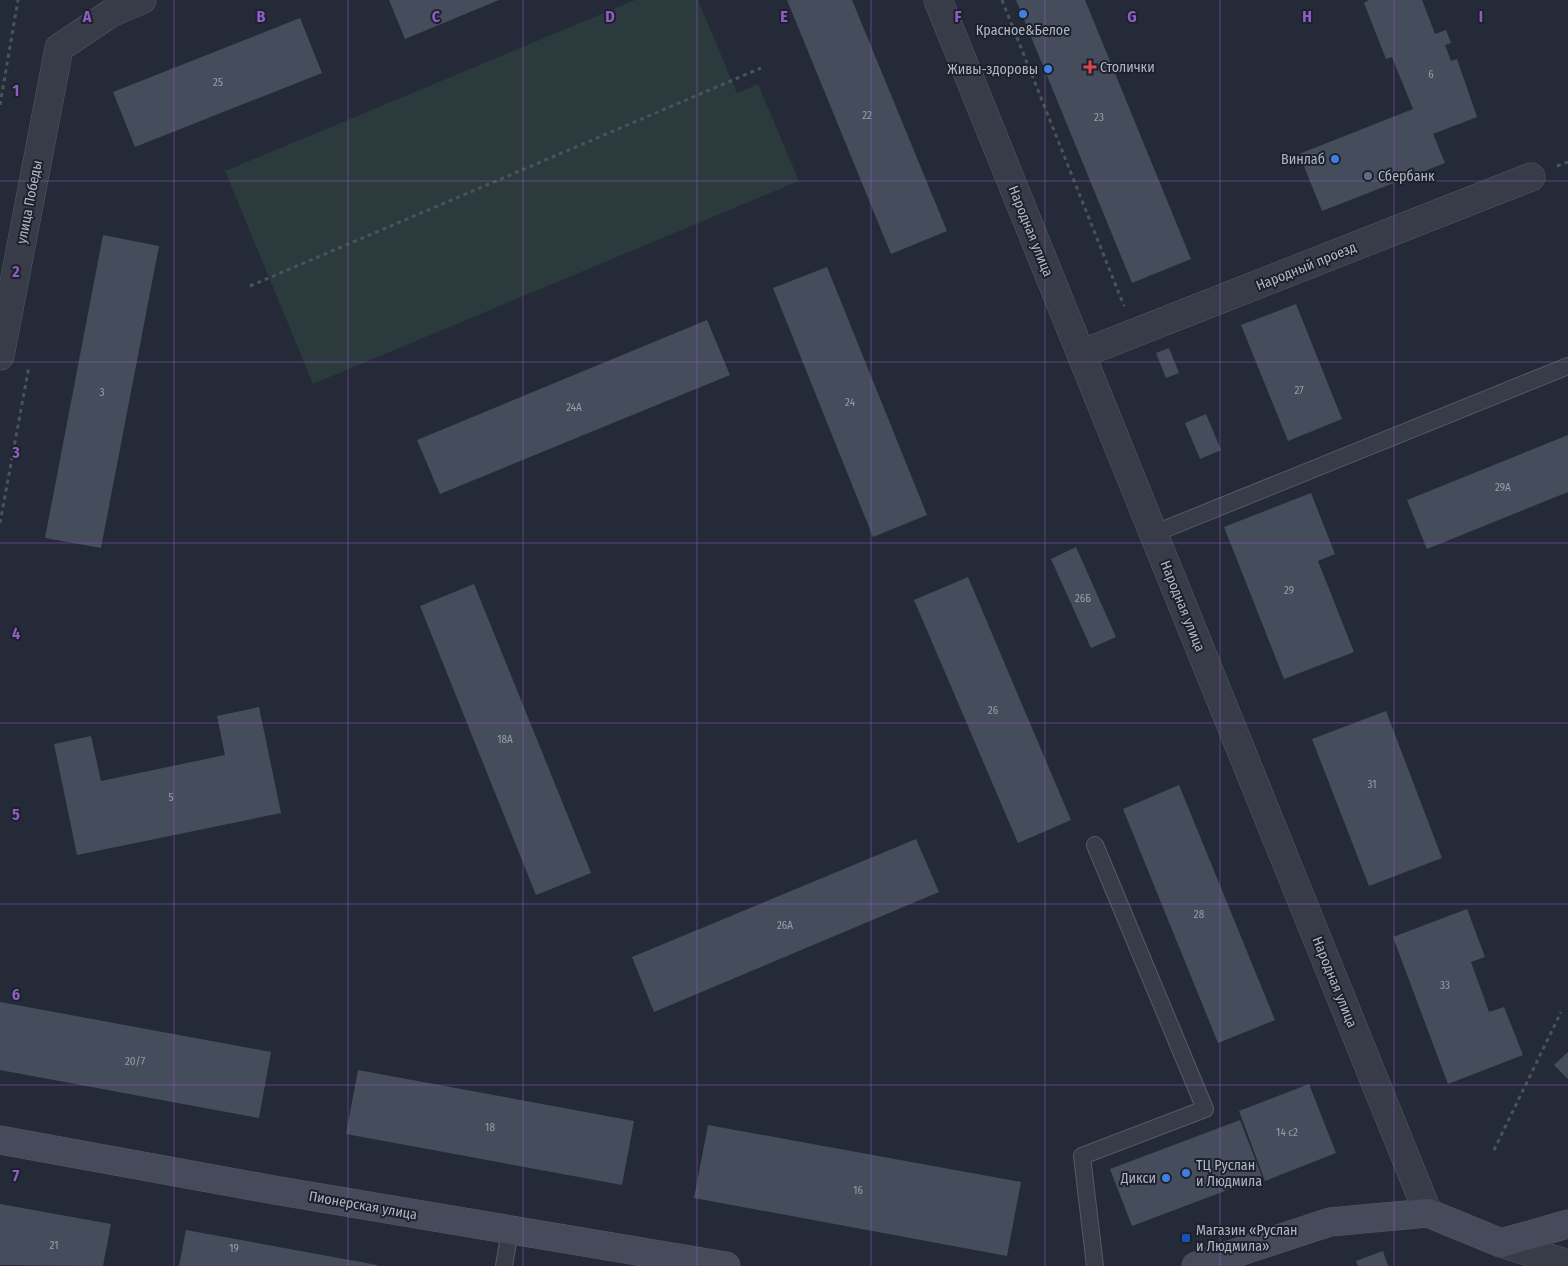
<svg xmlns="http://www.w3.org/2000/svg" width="1568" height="1266" viewBox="0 0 1568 1266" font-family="'Fira Sans Condensed',sans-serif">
<rect width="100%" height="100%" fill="#242a37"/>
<polygon fill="#2a3a3d" points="635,0 698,0 737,93 758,84 799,181 313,384 225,171"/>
<g fill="#454d5c">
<polygon points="389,0 499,0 405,39"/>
<polygon points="787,0 852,0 947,231 891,254"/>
<polygon points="1016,0 1085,0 1191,259 1132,283"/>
<polygon points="1369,0 1422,0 1435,34 1446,30 1451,43 1445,45 1451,61 1457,59 1477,117 1433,134 1445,163 1322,211 1299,154 1413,109 1392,57 1386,59 1364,3"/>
<polygon points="300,18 322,73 135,147 113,92"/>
<polygon points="103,235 159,246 101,548 45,538"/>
<polygon points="827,267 927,515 873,537 773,288"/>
<polygon points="1296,304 1342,419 1288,441 1241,325"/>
<polygon points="707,320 730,375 440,494 417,440"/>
<polygon points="1169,348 1179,373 1166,378 1156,353"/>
<polygon points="1206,414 1221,450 1200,459 1185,423"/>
<polygon points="1568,435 1568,492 1427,549 1407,500"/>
<polygon points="1311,493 1335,554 1318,561 1354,652 1284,679 1224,527"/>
<polygon points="1076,547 1116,637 1091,648 1051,559"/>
<polygon points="968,577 1071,820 1018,843 914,600"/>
<polygon points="474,584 591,873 536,895 420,606"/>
<polygon points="259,707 281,813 77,855 54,744 91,736 101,781 225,755 217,716"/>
<polygon points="1386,711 1442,858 1369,886 1312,739"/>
<polygon points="1179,785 1275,1020 1218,1043 1123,809"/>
<polygon points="916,839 939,892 654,1012 632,957"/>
<polygon points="1467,909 1485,957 1471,962 1489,1012 1504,1007 1523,1055 1448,1084 1393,937"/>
<polygon points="0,1002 271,1052 259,1118 0,1070"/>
<polygon points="1568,1052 1568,1079 1554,1065"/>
<polygon points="358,1070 634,1121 622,1185 346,1134"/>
<polygon points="1309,1084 1336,1153 1265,1181 1239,1111"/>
<polygon points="1240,1120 1262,1177 1132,1226 1110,1169"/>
<polygon points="708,1125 1021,1182 1007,1256 694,1198"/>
<polygon points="0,1204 111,1224 103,1266 0,1265"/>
<polygon points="186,1230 377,1265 377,1266 179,1266"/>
<polygon points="1383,1251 1388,1266 1358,1266 1356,1261"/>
</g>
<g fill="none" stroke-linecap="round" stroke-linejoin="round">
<g stroke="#555a66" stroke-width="18">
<g id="lane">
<polyline points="1153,534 1568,366"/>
<polyline points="504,1266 510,1230"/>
<polyline points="1095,1266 1082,1156 1205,1109 1095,845"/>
</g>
</g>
<g stroke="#555a66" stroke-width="29">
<g id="street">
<polyline points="938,0 1428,1213"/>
<polyline points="1081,354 1531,177"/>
<polyline points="0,356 59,48 111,13 142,0"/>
<polyline points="1501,1243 1568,1264"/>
</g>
</g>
<g stroke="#555a66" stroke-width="29">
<g id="secondary">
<polyline points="0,1140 274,1190 726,1266"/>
<polyline points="1196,1266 1330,1222 1428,1213 1501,1243 1568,1224"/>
</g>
</g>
<g stroke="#47555a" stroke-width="3" stroke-dasharray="4 4" stroke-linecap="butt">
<polyline points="1002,0 1124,306"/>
<polyline points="0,105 18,0"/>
<polyline points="1557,166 1568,162"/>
<polyline points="250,286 761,68"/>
<polyline points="0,523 29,366"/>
<polyline points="1494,1150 1561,1012"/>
</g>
<use href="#lane" stroke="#373c48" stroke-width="16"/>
<use href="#street" stroke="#373c48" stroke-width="28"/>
<use href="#secondary" stroke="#464b5b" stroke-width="28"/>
</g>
<path fill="none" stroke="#8e5dc1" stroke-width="1" stroke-opacity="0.55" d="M174,0V1266M348,0V1266M523,0V1266M697,0V1266M871,0V1266M1045,0V1266M1220,0V1266M1394,0V1266M0,181H1568M0,362H1568M0,543H1568M0,723H1568M0,904H1568M0,1085H1568"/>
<g fill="#3f7fe0" stroke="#1c212d" stroke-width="2">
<circle cx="1023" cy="14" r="5"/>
<circle cx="1048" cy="69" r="5"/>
<circle cx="1335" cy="159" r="5"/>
<circle cx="1186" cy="1173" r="5"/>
<circle cx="1166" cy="1178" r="5"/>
</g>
<path fill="#e0444e" stroke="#1c212d" stroke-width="2" d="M1087.5 59.5h5v5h5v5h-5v5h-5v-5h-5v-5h5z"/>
<circle fill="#5c6f8a" stroke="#1c212d" stroke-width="2" cx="1368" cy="176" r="5"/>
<rect fill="#1a4fb4" stroke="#1c212d" stroke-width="2" x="1181" y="1233" width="10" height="10" rx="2.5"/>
<g text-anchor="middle" stroke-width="4" stroke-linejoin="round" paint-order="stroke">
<g font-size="11" fill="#979caa">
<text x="1431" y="78">6</text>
<text x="218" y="86">25</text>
<text x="867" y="119">22</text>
<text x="1099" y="121">23</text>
<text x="1299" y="394">27</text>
<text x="102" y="396">3</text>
<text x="850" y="406">24</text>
<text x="574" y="411">24А</text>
<text x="1503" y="491">29А</text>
<text x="1289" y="594">29</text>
<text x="1083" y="602">26Б</text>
<text x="993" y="714">26</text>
<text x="505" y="743">18А</text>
<text x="1372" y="788">31</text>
<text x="171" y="801">5</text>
<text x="1199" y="918">28</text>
<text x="785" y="929">26А</text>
<text x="1445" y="989">33</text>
<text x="135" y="1065">20/7</text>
<text x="490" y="1131">18</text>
<text x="1287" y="1136">14 с2</text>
<text x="858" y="1194">16</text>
<text x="54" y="1249">21</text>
<text x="234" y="1252">19</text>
</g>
<g font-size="14" fill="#b2b7c4" stroke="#1c212d" text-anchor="start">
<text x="1023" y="35" text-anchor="middle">Красное&amp;Белое</text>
<text x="1100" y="72">Столички</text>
<text x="1038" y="74" text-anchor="end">Живы-здоровы</text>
<text x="1325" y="164" text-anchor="end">Винлаб</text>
<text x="1378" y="181">Сбербанк</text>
<text x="1196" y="1170">ТЦ Руслан<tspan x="1196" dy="16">и Людмила</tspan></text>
<text x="1156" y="1183" text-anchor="end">Дикси</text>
<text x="1196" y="1235">Магазин «Руслан<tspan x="1196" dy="16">и Людмила»</tspan></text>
</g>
<g font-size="14" fill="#b2b7c4" stroke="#1c212d">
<text transform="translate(29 202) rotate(-79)" y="5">улица Победы</text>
<text transform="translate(1031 231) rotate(68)" y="5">Народная улица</text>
<text transform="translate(1306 266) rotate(-22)" y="5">Народный проезд</text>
<text transform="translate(1183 606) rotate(68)" y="5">Народная улица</text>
<text transform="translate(1335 982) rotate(68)" y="5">Народная улица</text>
<text transform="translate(363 1205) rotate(10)" y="5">Пионерская улица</text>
</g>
</g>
<g font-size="16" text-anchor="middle" font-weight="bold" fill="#8e5dc1" stroke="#1c212d" stroke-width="4" stroke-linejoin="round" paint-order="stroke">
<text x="87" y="22">A</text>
<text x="261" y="22">B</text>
<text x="436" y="22">C</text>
<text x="610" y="22">D</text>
<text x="784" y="22">E</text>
<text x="958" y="22">F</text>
<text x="1132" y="22">G</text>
<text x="1307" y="22">H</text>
<text x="1481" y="22">I</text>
<text x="16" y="96">1</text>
<text x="16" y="277">2</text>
<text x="16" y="458">3</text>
<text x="16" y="639">4</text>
<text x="16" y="820">5</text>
<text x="16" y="1000">6</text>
<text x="16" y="1181">7</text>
</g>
</svg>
